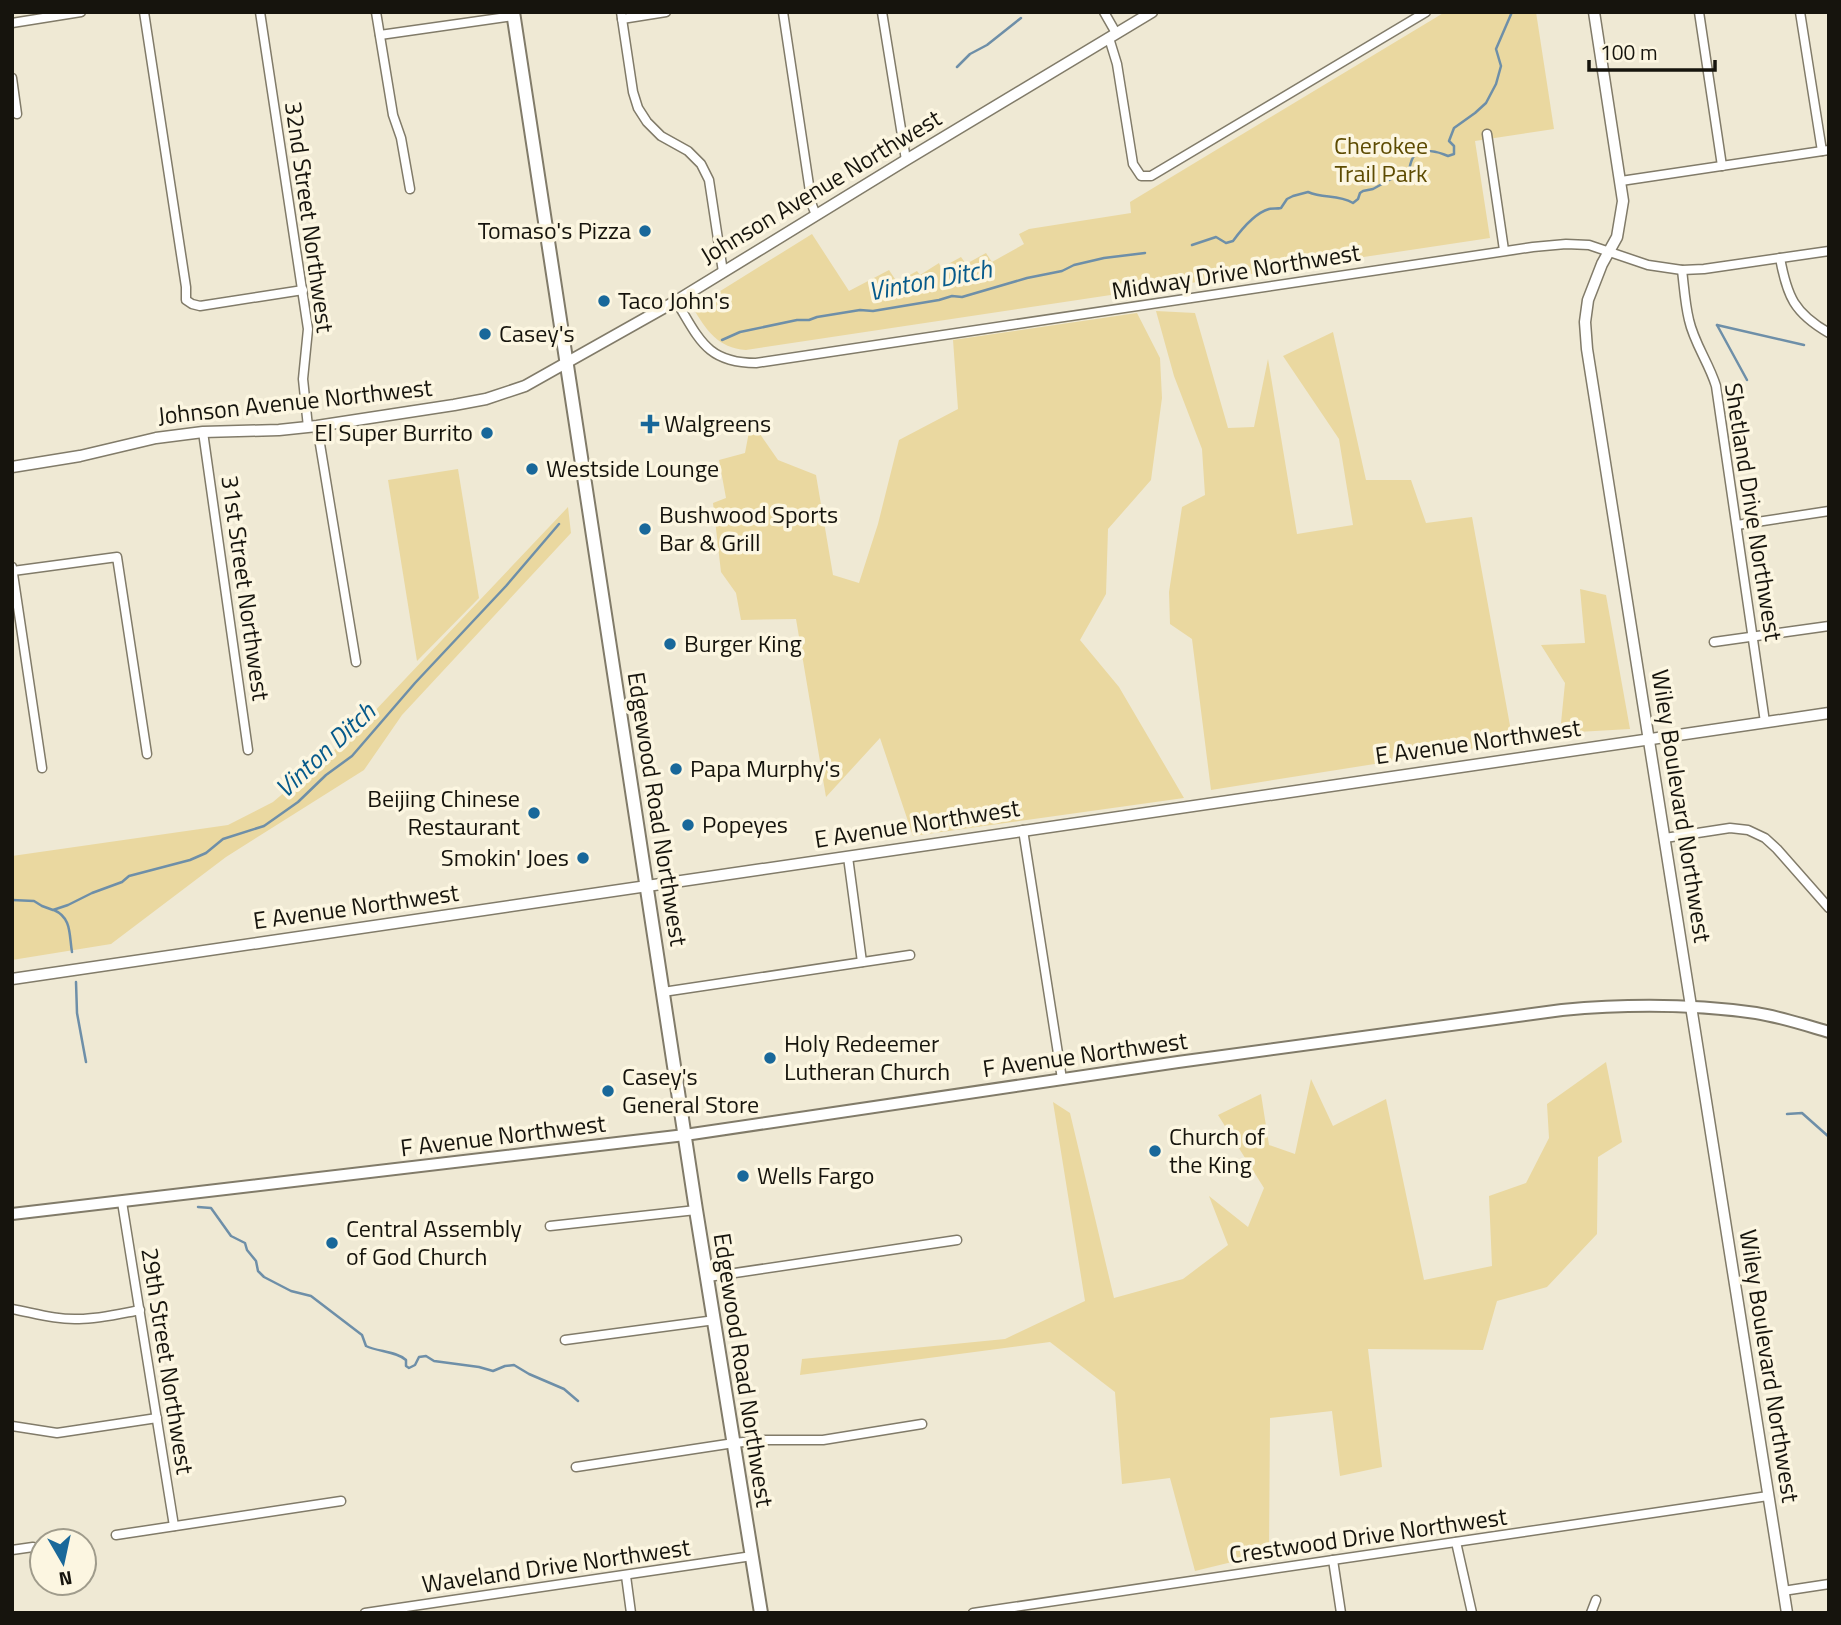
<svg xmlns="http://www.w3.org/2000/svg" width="1841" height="1625" viewBox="0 0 1841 1625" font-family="'Titillium Web',sans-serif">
<rect width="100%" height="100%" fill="#efe9d4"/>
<g fill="#ead8a0">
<path d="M1445,12H1536L1554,129L1475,141L1490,238L746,350C718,348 706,330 693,308L812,234L849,291L889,270L897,282L917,271L920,275L939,263L941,268L961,257L966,264L986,253L992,262L1024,244L1019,234L1029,229L1131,213L1130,202Z"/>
<polygon points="1156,311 1195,313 1228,428 1254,427 1268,359 1297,534 1353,525 1339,439 1283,356 1333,332 1366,480 1411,480 1426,523 1472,517 1513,742 1211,790 1192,639 1170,624 1169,592 1182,507 1205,495 1202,449 1174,376"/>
<polygon points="1137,313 1160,358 1162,398 1151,480 1108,529 1106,594 1080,640 1119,687 1184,798 913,836 880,738 826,797 796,619 741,620 736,593 721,572 713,503 726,498 719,460 745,453 751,421 778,460 816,475 833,575 859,583 878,524 899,440 958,409 953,340"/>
<polygon points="458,469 479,598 417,661 388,480"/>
<polygon points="568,507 571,533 402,715 364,770 226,857 111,944 12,960 12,856 228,825 273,802 352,735"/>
<polygon points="1580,589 1606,595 1630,729 1560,733 1565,683 1541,645 1585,643"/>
<polygon points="1606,1062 1622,1142 1598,1157 1597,1234 1547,1287 1497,1301 1483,1350 1368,1349 1382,1467 1340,1476 1332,1411 1270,1418 1269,1553 1195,1571 1170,1478 1122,1484 1115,1392 1050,1342 800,1375 802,1359 1005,1339 1085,1301 1053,1102 1070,1113 1114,1298 1183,1279 1228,1245 1209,1196 1248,1227 1264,1188 1218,1115 1261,1094 1269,1145 1295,1154 1311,1079 1333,1126 1386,1099 1424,1280 1492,1266 1489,1196 1526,1183 1549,1138 1547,1104"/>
</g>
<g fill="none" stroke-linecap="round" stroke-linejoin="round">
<g stroke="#6e8fa8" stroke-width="2.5">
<polyline points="957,67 970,54 987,45 1021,18"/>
<path d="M1192,245L1216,237L1226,243L1233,241C1241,230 1255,213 1269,209C1273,208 1277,209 1281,208L1287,199L1293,196L1308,192C1324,199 1337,194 1353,203L1358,199L1360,193L1363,191L1373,189L1391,179L1408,174C1410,168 1410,161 1414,156C1422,147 1439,152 1448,156L1454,154V146L1449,141L1454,128L1475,113L1486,103L1496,84L1501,66L1496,49L1512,12"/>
<polyline points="1717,325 1804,345"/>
<polyline points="1717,325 1747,380"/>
<polyline points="722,340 740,332 797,320 809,320 817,317 860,310 873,311 939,300 952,296 962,297 1027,278 1062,271 1074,265 1104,258 1145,253"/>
<polyline points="12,900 34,901 42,906 53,910 68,905 92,893 122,882 129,876 190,860 206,853 223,839 264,826 298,802 326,775 352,756 415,683 506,586 559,524"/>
<path d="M54,910C72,918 69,935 72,952"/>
<polyline points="76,982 77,1013 86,1062"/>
<polyline points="1787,1114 1802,1113 1829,1137"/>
<path d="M198,1207L211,1208L231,1236L245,1243L247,1250L256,1261L258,1271L264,1277L291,1291L311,1296L362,1335L366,1346C378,1352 396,1351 406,1360V1366L409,1368L415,1365L419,1357L426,1356L434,1361L479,1367L493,1371L505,1366L514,1365L529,1374L564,1389L578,1401"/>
</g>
<g stroke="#817b69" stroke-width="11">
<g id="minor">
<polyline points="144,12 186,287 186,300 192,304 200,306 303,290"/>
<polyline points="260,12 308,329 303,379 308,427"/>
<polyline points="376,12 393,115 401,138 410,189"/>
<polyline points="621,12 633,92 638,108 647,122 661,136 688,151 701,164 709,180 723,272"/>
<polyline points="783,12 812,205 816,215"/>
<polyline points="882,12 906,160"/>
<polyline points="1104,12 1116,33"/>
<polyline points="1699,12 1722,166"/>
<polyline points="1800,12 1822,151"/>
<polyline points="622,19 666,12"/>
<polyline points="12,23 81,12"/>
<polyline points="380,35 514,16"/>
<polyline points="1109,38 1117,64 1133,164 1141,176 1151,176 1426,12"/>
<polyline points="12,78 17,114"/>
<polyline points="1487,134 1504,250"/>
<polyline points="1621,181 1829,150"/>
<path d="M1780,258C1787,296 1794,313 1829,333"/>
<path d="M1682,270C1684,286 1685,304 1689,320C1694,343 1709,363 1716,386L1765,722"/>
<path d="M676,301C699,338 706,363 756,363L1533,247L1566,244L1589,245L1648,265L1682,270L1704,269L1829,251"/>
<polyline points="317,426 356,662"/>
<polyline points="203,432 248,750"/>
<polyline points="1737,525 1829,511"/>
<polyline points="12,567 42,768"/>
<polyline points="13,571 117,557 147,754"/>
<polyline points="1714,642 1829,626"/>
<polyline points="1023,830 1062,1079"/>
<polyline points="1665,838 1730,828 1748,830 1765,838 1777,849 1829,908"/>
<polyline points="848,857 862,962"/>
<polyline points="663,992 910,955"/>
<polyline points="122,1202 174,1526"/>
<polyline points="550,1226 696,1210"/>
<polyline points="708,1277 957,1240"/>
<path d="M12,1309C34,1313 56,1320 79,1319C99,1319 119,1314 140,1310"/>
<polyline points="565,1340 715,1320"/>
<polyline points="12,1426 57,1433 157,1418"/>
<polyline points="576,1467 734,1443 763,1440 823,1440 922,1424"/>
<polyline points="116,1535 341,1501"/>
<polyline points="1456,1542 1472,1613"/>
<polyline points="12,1550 33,1547"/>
<polyline points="1333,1560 1341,1613"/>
<polyline points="626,1576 631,1613"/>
<polyline points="1783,1591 1829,1584"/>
<polyline points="365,1613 752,1556"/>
<polyline points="973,1613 1768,1496"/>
<polyline points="1591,1613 1596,1600"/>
</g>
</g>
<g stroke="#817b69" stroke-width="13">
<g id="tertiary">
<polyline points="1594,12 1623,201 1617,237 1602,264 1588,300 1585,322 1587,349 1787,1613"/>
<polyline points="12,467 80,456 156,438 203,432 279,430 317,426 454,405 486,399 525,386 676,301 906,160 1152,12"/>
<polyline points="12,979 1829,713"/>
</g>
</g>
<g stroke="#817b69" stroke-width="14">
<path id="secondary" d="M12,1214L685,1135L1178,1062L1562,1010C1627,1004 1692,1004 1756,1013C1781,1017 1805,1025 1829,1032"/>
</g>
<g stroke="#817b69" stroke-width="16">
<polyline id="primary" points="513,12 696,1210 761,1613"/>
</g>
<use href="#minor" stroke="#fff" stroke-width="8"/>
<use href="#tertiary" stroke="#fff" stroke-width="10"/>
<use href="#secondary" stroke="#fff" stroke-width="10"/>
<use href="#primary" stroke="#fff" stroke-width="12"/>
</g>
<g fill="#19689a" stroke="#fcf6e1" stroke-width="2.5">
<circle cx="645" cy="231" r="7"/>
<circle cx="604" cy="301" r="7"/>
<circle cx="485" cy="334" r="7"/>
<path d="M646.5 413.5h7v7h7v7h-7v7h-7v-7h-7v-7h7z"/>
<circle cx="487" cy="433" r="7"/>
<circle cx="532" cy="469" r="7"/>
<circle cx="645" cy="529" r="7"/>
<circle cx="670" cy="644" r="7"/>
<circle cx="676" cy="769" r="7"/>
<circle cx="534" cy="813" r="7"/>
<circle cx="688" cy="825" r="7"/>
<circle cx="583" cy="858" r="7"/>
<circle cx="770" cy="1058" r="7"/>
<circle cx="608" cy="1091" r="7"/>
<circle cx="1155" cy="1151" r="7"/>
<circle cx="743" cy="1176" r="7"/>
<circle cx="332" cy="1243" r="7"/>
</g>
<g text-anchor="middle" stroke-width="7" stroke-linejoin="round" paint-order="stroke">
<g font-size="24" fill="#5d4b02" stroke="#fcf6e1">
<text x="1381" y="154">Cherokee<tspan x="1381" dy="28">Trail Park</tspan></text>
</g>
<g font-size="24" fill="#16140d" stroke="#fcf6e1">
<text transform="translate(821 187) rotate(-31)" y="8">Johnson Avenue Northwest</text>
<text transform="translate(309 217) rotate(82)" y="8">32nd Street Northwest</text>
<text transform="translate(1236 272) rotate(-9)" y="8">Midway Drive Northwest</text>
<text transform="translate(295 402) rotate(-6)" y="8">Johnson Avenue Northwest</text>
<text transform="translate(1753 512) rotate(81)" y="8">Shetland Drive Northwest</text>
<text transform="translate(245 588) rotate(82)" y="8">31st Street Northwest</text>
<text transform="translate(1478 742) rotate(-8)" y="8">E Avenue Northwest</text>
<text transform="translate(1681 806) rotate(81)" y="8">Wiley Boulevard Northwest</text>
<text transform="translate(657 809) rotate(81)" y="8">Edgewood Road Northwest</text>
<text transform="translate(917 824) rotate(-9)" y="8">E Avenue Northwest</text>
<text transform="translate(356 907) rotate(-8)" y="8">E Avenue Northwest</text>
<text transform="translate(1085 1055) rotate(-8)" y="8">F Avenue Northwest</text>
<text transform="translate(503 1136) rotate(-7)" y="8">F Avenue Northwest</text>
<text transform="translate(167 1361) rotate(81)" y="8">29th Street Northwest</text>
<text transform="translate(1769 1366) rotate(81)" y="8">Wiley Boulevard Northwest</text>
<text transform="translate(743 1370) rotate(81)" y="8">Edgewood Road Northwest</text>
<text transform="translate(1368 1536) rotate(-8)" y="8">Crestwood Drive Northwest</text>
<text transform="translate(556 1566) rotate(-8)" y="8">Waveland Drive Northwest</text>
</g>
<g font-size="24" fill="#16140d" stroke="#fcf6e1" text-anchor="start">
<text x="631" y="239" text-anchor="end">Tomaso's Pizza</text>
<text x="618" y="309">Taco John's</text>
<text x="499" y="342">Casey's</text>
<text x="664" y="432">Walgreens</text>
<text x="473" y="441" text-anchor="end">El Super Burrito</text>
<text x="546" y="477">Westside Lounge</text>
<text x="659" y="523">Bushwood Sports<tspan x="659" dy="28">Bar &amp; Grill</tspan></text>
<text x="684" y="652">Burger King</text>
<text x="690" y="777">Papa Murphy's</text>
<text x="520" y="807" text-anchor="end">Beijing Chinese<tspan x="520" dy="28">Restaurant</tspan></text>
<text x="702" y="833">Popeyes</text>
<text x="569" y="866" text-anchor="end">Smokin' Joes</text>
<text x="784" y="1052">Holy Redeemer<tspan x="784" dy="28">Lutheran Church</tspan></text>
<text x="622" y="1085">Casey's<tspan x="622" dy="28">General Store</tspan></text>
<text x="1169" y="1145">Church of<tspan x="1169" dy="28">the King</tspan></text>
<text x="757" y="1184">Wells Fargo</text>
<text x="346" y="1237">Central Assembly<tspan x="346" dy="28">of God Church</tspan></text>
</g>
<g font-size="26" font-style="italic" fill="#065a8b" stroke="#fcf6e1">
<text transform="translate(930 280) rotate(-11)" y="9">Vinton Ditch</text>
<text transform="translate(325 750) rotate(-43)" y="9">Vinton Ditch</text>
</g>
</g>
<rect width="1841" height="1625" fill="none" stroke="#16140d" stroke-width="28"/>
<g transform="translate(63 1562) rotate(171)"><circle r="33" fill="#fcf6e1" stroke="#a09c8c" stroke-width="2"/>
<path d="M0-5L12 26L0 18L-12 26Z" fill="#19689a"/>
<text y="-10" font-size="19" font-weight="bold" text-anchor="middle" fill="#16140d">N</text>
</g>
<path d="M1589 60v10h126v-10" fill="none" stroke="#16140d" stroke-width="3.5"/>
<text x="1600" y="60" font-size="21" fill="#16140d" stroke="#fcf6e1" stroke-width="5" paint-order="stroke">100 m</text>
</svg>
